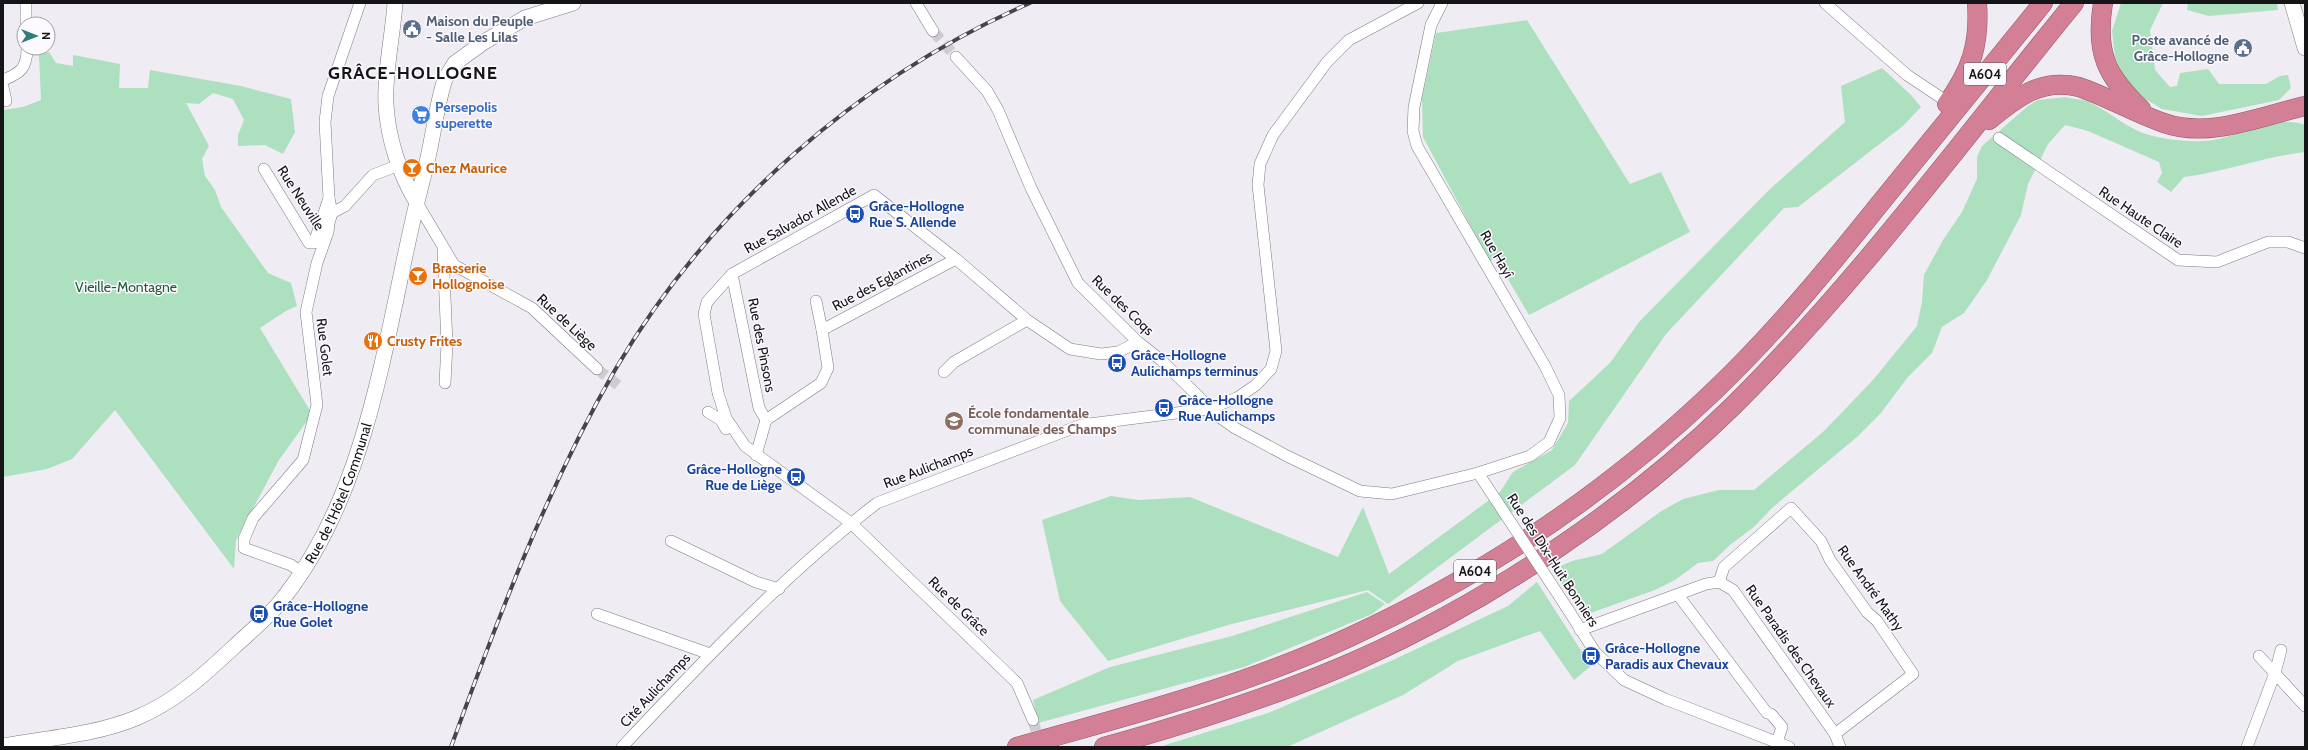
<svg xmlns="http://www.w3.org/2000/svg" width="2308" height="750" viewBox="0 0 2308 750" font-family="Cabin,sans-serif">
<rect width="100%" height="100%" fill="#efecf3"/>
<g fill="#ade0bf">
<polygon points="2121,3 2163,3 2150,30 2155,70 2170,87 2177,86 2180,73 2208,69 2219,84 2266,84 2280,76 2288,75 2291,88 2279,100 2202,116 2162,109 2144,98 2126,80 2115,57 2112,31"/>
<polygon points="2188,3 2277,3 2278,10 2209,16 2187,10"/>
<polygon points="1527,20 1630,184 1661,172 1690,232 1529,315 1495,257 1490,262 1423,137 1422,99 1436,33"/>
<polygon points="49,52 56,63 73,66 73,55 120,64 119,88 148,88 150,70 241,86 291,99 295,132 283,154 265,145 238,146 238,135 244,120 233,99 213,93 199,104 186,103 209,146 202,159 205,176 215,190 221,207 268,273 291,283 297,306 286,311 260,328 312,414 279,460 236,540 234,569 115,410 72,459 47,469 3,477 3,110 23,107 41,100 39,54"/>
<polygon points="1882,68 1911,95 1921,107 1903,126 1798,207 1784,208 1666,334 1575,465 1388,604 1368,590 1228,625 1108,661 1060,601 1042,520 1111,496 1139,500 1190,497 1338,557 1363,507 1389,574 1500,492 1513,472 1552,450 1568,423 1569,401 1610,363 1639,322 1768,191 1845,122 1841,86"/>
<path d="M2065,97C2072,99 2082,99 2089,102C2106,110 2121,123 2138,131C2155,139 2186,142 2204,141C2234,140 2278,113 2305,125V152C2264,157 2225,172 2184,177L2171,192L2157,182L2162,173L2159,162L2088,131L2065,125L2048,144L2028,184L2021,215L1987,280L1964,313L1942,327L1932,353L1907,378L1881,413L1857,437L1773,507L1754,527L1731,544L1713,561L1698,563L1675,580L1655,590L1585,615L1552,570L1572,561L1602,554L1660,512L1683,499L1719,490H1754L1824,431L1873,380L1917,326L1922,302L1924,275L1943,240L1962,212L1977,179V157L1982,146L2028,106L2038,100Z"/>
<polygon points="1537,582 1591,666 1574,680 1540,631 1458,661 1403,695 1287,747 1159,747 1268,713 1393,660 1508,606"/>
<polygon points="1367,592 1385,604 1372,614 1244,667 1038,723 1033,700 1110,667 1232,636"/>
</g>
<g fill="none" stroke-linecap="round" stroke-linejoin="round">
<g stroke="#ceccd2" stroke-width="11" stroke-dasharray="11 5.5" stroke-linecap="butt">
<polyline points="933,31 956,57"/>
<polyline points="597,369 618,385"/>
<polyline points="1033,720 1040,746"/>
</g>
<g stroke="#7d7b81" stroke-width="12">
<g id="street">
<polyline points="26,3 26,24"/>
<polyline points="916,3 933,31"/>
<polyline points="1825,3 1907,75 1943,99"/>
<polyline points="956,57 987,91 998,110 1031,188 1078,283 1138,342 1161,360 1201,399 1208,409 1235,428 1287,456 1360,491 1392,494 1478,473 1530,456 1549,442 1560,418 1559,395 1545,366 1417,146 1413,131 1414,107 1431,25 1442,3"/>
<path d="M3,80C21,73 27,68 27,48"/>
<polyline points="3,87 6,101"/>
<polyline points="1999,138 2178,260 2217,262 2268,242 2288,242 2305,248"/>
<polyline points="264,169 309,243 314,243 329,198"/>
<polyline points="416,201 454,265 532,308 597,369"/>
<polyline points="332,213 345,206 373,175 399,165"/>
<polyline points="443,250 447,344 445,383"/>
<polyline points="732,274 759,408 766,420"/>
<polyline points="816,301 822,330"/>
<polyline points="944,372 954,362 1027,320"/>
<polyline points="708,412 721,420 726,429"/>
<polyline points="756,455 766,420 821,383 828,368 822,330 956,259"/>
<polyline points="1478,473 1496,500"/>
<polyline points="671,541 756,582 779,589"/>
<polyline points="301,572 291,565 244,548 244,539 253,518 303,460 317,405 306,312 317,263 328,232 329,223 332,213 329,198 325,122 328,96 360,3"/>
<polyline points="1719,582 1724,567 1791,508 1821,541 1830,560 1867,612 1877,621 1913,674 1835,734"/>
<polyline points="1678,595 1767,713 1771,714 1782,727 1777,742"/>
<polyline points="1567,608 1595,652 1624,680 1665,699 1789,747"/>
<polyline points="597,614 710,654"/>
<polyline points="1580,630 1706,584 1719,582 1733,590 1835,734 1840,747"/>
<polyline points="2259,656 2305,706"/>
<polyline points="1033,720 1017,683 851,523 745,446 726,418 718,393 704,314 707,302 732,274 874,195 956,259 1027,320 1070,349 1101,354 1118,352 1138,342"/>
<path d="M622,747C702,662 784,575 877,503L1081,425L1208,409L1237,398L1256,385L1271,369L1276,351L1258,185L1260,164L1273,135L1327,62L1349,40L1418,3"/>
<polyline points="2247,747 2275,673 2281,650"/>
</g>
</g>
<g stroke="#7d7b81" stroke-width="16">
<g id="secondary">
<path d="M395,3C393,35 384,73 386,105C388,138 399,173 416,201"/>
<polyline points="2292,3 2305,48"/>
<path id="s1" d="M3,746C47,738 95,735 136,718C175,702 205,674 235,646C252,630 271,615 285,596C376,479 387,314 424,174C433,142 435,110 445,79L455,63L484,42L525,18L573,3"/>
</g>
</g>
<g stroke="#905a69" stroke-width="20">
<g id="highway">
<path d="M2103,3C2095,52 2106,76 2141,109"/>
<path d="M1947,104C1971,70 1980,45 1977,3"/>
<path d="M1989,120C2017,97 2041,78 2079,87C2108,97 2135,113 2164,123C2209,139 2261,116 2305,106"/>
<path d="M1017,747C1131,715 1245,686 1352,636C1484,575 1608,492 1713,392C1775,333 1829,267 1882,201C1936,135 1989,69 2043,3"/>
<path d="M1104,747C1191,723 1277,696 1360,659C1493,599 1629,508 1733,406C1858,282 1963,139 2074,3"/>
</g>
</g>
<use href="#street" stroke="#fff" stroke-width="11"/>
<use href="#secondary" stroke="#fff" stroke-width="15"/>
<use href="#highway" stroke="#d37f95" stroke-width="19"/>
<g stroke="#474549" stroke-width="4">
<path id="rail" d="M451,747C498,618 546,490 615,370C709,209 859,78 1030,3"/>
</g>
<use href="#rail" stroke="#fcfafe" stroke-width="2.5" stroke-dasharray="8" stroke-linecap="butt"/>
<g stroke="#7d7b81" stroke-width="12" stroke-linecap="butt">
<polyline id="street-bridge" points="1496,500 1567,608"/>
</g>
<use href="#street-bridge" stroke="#fff" stroke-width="11"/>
</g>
<defs>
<g id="civic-disc" transform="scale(1)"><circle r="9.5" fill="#5c6f8a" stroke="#fcfafe"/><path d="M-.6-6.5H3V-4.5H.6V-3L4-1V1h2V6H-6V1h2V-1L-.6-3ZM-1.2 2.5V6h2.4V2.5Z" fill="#fff"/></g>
<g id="supermarket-disc" transform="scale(1)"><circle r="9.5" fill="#3f7fe0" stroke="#fcfafe"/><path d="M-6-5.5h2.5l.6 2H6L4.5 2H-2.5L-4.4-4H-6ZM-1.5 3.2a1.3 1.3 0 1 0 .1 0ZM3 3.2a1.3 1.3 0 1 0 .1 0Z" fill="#fff"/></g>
<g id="bar-disc" transform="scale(1)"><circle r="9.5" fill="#e8710a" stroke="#fcfafe"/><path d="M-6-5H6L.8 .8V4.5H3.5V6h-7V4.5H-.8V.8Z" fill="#fff"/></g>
<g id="bus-disc" transform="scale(1)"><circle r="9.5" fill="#1a4fb4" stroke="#fcfafe"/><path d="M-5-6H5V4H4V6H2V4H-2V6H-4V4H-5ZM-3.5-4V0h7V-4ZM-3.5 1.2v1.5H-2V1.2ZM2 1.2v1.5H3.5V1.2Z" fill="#fff"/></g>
<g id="restaurant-disc" transform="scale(1)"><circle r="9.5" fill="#e8710a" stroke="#fcfafe"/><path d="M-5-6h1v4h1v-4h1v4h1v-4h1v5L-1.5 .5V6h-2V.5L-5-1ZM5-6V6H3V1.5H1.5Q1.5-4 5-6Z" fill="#fff"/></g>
<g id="school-disc" transform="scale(1)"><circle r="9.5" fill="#8d6e63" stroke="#fcfafe"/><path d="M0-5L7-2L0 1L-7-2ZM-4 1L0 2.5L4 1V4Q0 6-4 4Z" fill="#fff"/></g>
</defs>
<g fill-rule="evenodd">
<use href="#civic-disc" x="412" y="29"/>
<use href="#civic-disc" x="2243" y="48"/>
<use href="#supermarket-disc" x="421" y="115"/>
<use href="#bar-disc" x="412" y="168"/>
<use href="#bus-disc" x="855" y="214"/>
<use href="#bar-disc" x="418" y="276"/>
<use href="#restaurant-disc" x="373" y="341"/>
<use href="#bus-disc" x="1117" y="363"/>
<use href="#bus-disc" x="1164" y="408"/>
<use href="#school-disc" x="954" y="421"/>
<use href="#bus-disc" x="796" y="477"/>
<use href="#bus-disc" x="259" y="614"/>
<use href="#bus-disc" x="1591" y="656"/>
</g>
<g text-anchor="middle" stroke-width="3" stroke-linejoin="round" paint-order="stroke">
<g fill="#fcfafe" stroke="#5a595c" stroke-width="1">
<rect x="1964" y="63" width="42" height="22" rx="3"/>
<rect x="1454" y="560" width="42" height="22" rx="3"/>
</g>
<g font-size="13" font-weight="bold" fill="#151417">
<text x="1985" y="79">A604</text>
<text x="1475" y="576">A604</text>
</g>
<g font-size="14" font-weight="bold" fill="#4e5e75" stroke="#fcfafe" text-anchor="start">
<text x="426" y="26">Maison du Peuple<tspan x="426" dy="16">- Salle Les Lilas</tspan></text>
<text x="2229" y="45" text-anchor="end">Poste avancé de<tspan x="2229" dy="16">Grâce-Hollogne</tspan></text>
</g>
<g font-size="14" font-weight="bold" fill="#366cbe" stroke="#fcfafe" text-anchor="start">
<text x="435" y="112">Persepolis<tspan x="435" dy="16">superette</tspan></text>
</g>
<g font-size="14" font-weight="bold" fill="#c56008" stroke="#fcfafe" text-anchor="start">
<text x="426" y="173">Chez Maurice</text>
<text x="432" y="273">Brasserie<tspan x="432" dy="16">Hollognoise</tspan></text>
<text x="387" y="346">Crusty Frites</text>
</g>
<g font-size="14" fill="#151417" stroke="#fcfafe">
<text transform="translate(301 198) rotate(57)" y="5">Rue Neuville</text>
<text transform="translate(2141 217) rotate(34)" y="5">Rue Haute Claire</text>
<text transform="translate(800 219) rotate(-29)" y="5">Rue Salvador Allende</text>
<text transform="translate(1497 254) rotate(60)" y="5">Rue Hayî</text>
<text transform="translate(882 281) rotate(-28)" y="5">Rue des Eglantines</text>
<text transform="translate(1123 305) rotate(44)" y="5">Rue des Coqs</text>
<text transform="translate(567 322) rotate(43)" y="5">Rue de Liège</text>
<text transform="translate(762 345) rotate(79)" y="5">Rue des Pinsons</text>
<text transform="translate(325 347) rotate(83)" y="5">Rue Golet</text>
<text transform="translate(928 467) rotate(-21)" y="5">Rue Aulichamps</text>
<text dy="5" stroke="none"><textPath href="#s1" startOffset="447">Rue de l'Hôtel Communal</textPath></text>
<text transform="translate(1553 560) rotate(57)" y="5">Rue des Dix-Huit Bonniers</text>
<text transform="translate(1871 588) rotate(54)" y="5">Rue André Mathy</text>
<text transform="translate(959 606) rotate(44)" y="5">Rue de Grâce</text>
<text transform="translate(1791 646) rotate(55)" y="5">Rue Paradis des Chevaux</text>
<text transform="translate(655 690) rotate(-47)" y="5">Cité Aulichamps</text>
</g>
<g font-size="14" font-weight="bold" fill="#164399" stroke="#fcfafe" text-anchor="start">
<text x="869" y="211">Grâce-Hollogne<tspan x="869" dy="16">Rue S. Allende</tspan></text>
<text x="1131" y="360">Grâce-Hollogne<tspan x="1131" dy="16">Aulichamps terminus</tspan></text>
<text x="1178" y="405">Grâce-Hollogne<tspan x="1178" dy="16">Rue Aulichamps</tspan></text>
<text x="782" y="474" text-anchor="end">Grâce-Hollogne<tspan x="782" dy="16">Rue de Liège</tspan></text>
<text x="273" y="611">Grâce-Hollogne<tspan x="273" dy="16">Rue Golet</tspan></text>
<text x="1605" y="653">Grâce-Hollogne<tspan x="1605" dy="16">Paradis aux Chevaux</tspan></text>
</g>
<g font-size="14" fill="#1d5c3a" stroke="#fcfafe">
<text x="126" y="292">Vieille-Montagne</text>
</g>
<g font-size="14" font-weight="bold" fill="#785e54" stroke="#fcfafe" text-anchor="start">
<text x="968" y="418">École fondamentale<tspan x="968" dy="16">communale des Champs</tspan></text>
</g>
<g font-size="18" font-weight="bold" letter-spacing="1" fill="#151417" stroke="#fcfafe">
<text x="413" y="79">GRÂCE-HOLLOGNE</text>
</g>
</g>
<rect width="2308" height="750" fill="none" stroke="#151417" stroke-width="8"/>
<g transform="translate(36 36) rotate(90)"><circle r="19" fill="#fcfafe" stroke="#a09ea2"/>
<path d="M0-3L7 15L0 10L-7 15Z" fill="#337c7d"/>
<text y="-6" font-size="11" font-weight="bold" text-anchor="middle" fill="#151417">N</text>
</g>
</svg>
